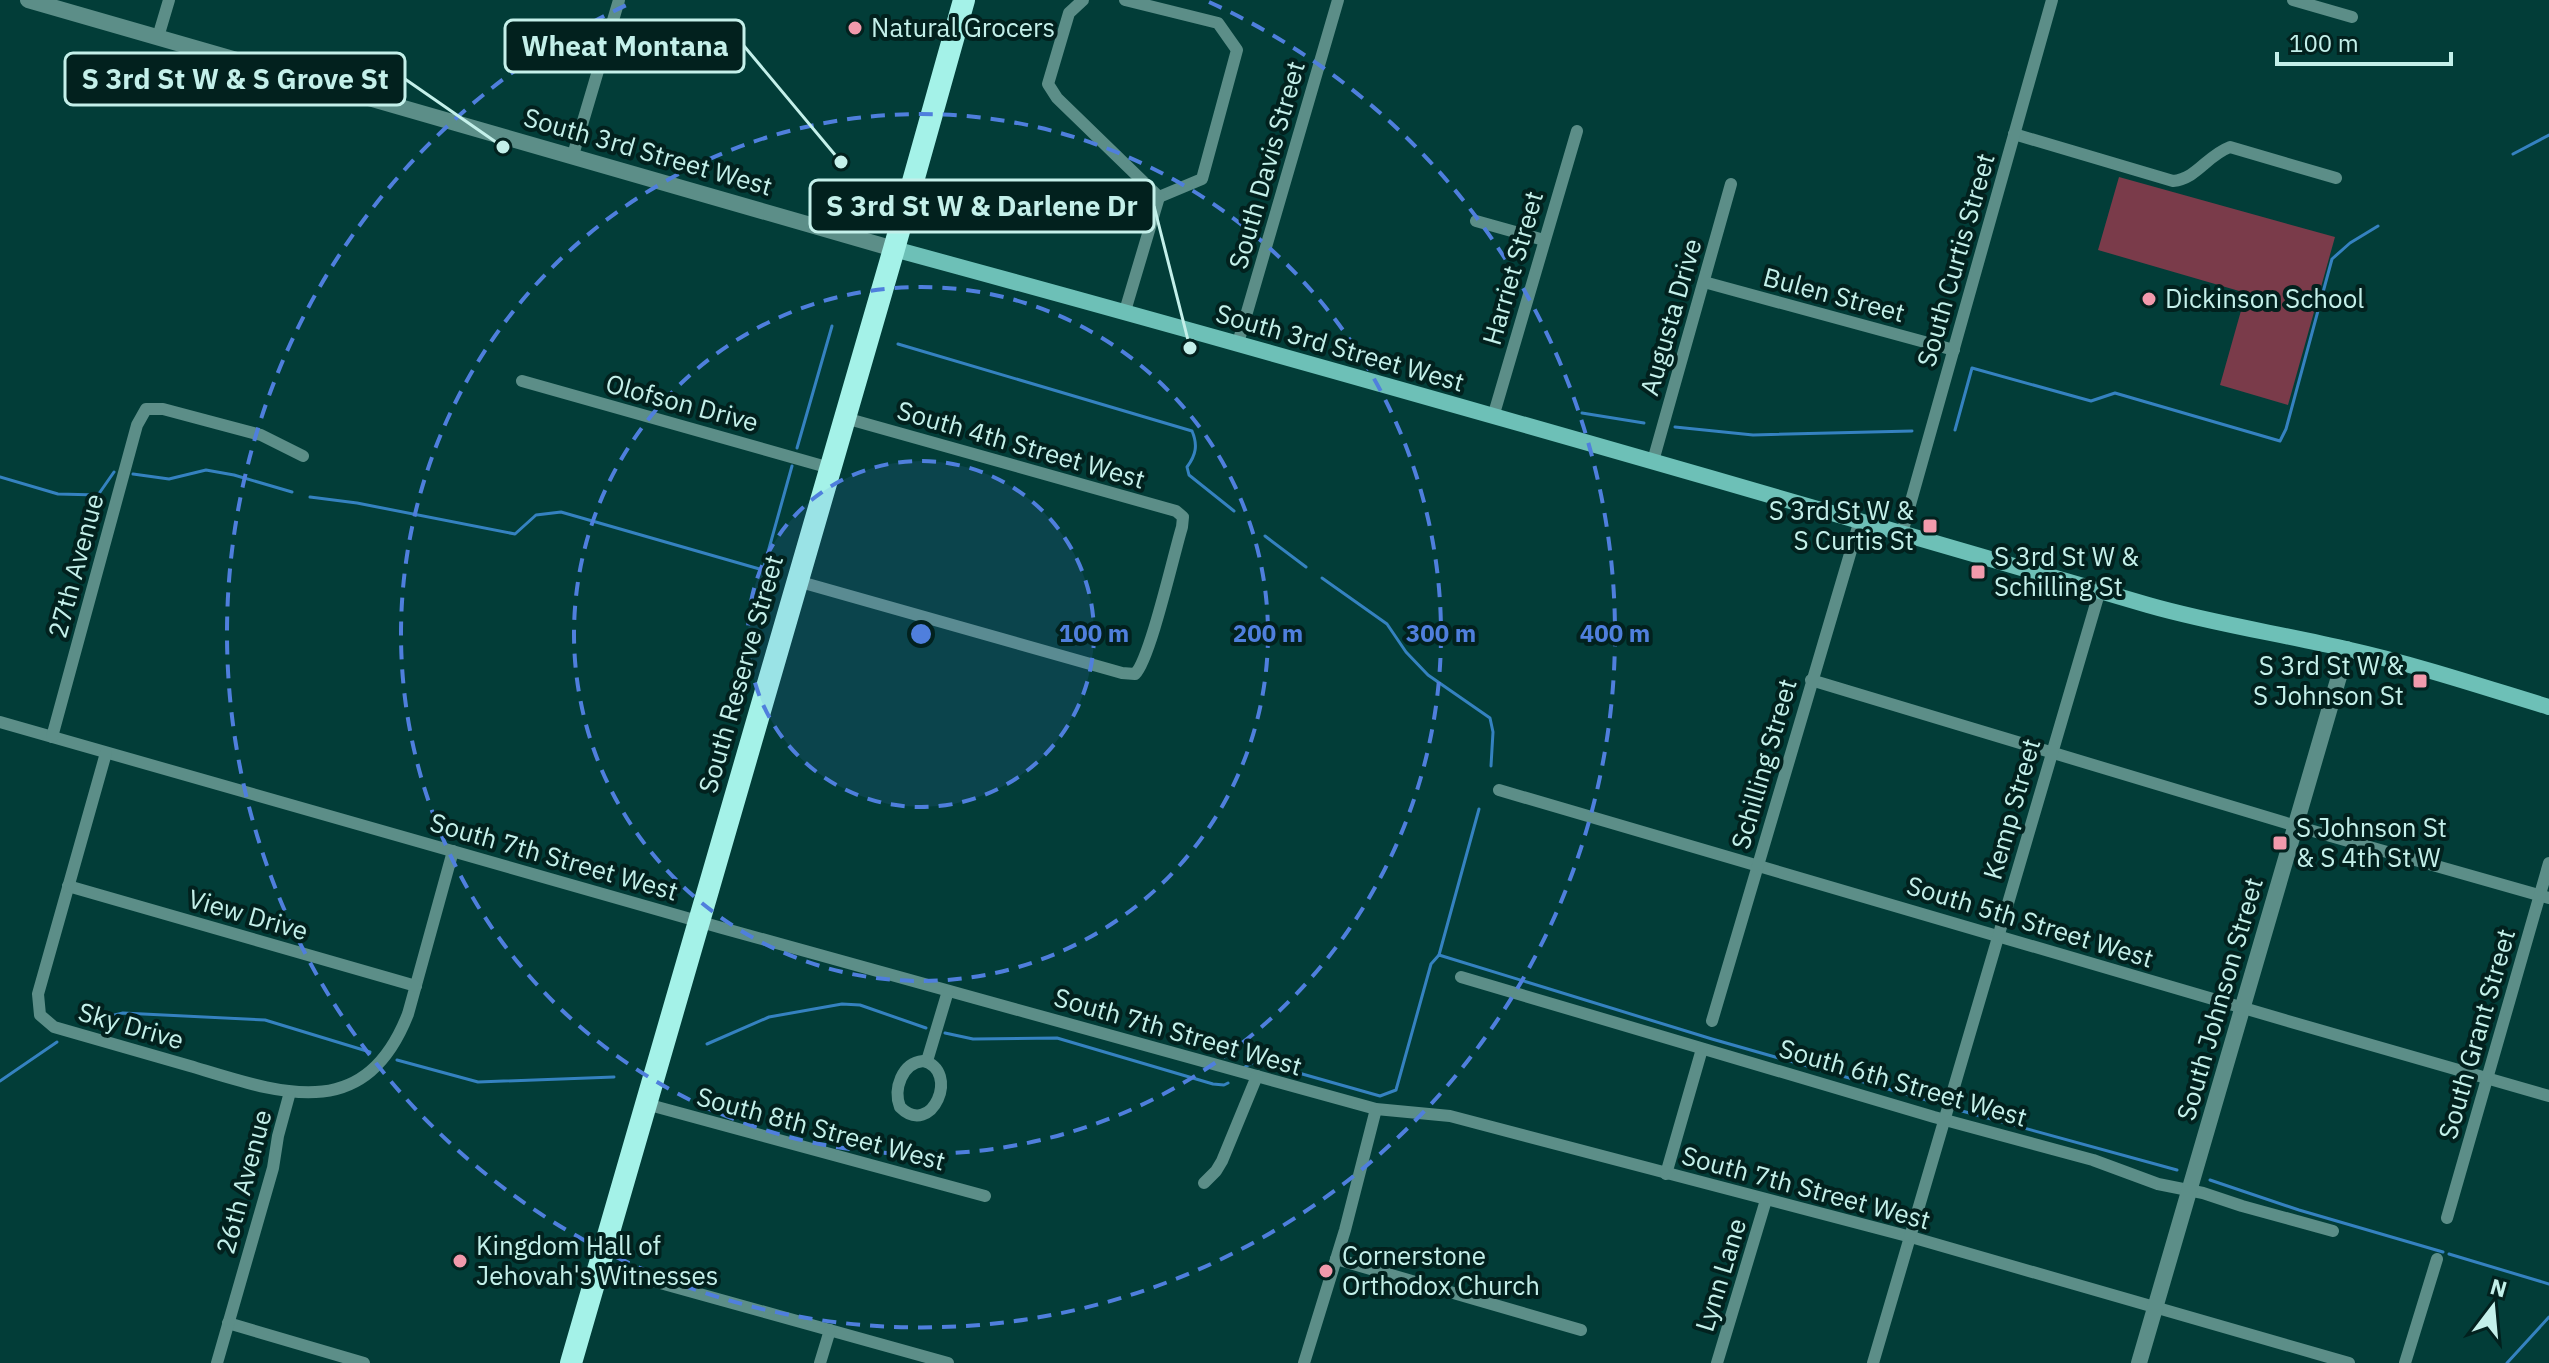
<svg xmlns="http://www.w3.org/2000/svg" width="2549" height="1363" viewBox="0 0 2549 1363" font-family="'IBM Plex Sans',sans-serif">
<rect width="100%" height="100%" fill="#023d38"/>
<polygon fill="#7a3b4a" points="2119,177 2335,237 2288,405 2220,385 2246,293 2098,250"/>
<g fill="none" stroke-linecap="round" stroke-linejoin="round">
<g stroke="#3582c0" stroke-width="3">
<polyline points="2513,154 2549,135"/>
<path d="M898,344L1192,431C1198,445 1196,455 1187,467L1189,475L1234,511"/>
<polyline points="1582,413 1644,423"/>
<polyline points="1675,427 1753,435 1912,431"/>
<polyline points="1955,430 1972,368 2091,401 2115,393 2280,441 2286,429 2332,259 2350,243 2378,226"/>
<polyline points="797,448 832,326"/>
<polyline points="133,474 169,479 206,470 234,475 292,492"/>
<polyline points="0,477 58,494 98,495 114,472"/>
<polyline points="310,497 357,503 515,534 536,515 561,512 763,570 792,466"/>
<polyline points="1265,536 1306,567"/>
<polyline points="1322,578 1387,624 1406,652 1428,675 1490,718 1493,732 1491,766"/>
<polyline points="1439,955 1479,809"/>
<polyline points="88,1021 123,1013 265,1020 370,1052"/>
<polyline points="945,1033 973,1039 1057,1038 1213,1084 1224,1085 1228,1083"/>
<polyline points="707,1044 769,1017 842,1004 860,1005 926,1028"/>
<polyline points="397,1060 478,1082 614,1077"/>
<polyline points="1245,1067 1252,1063 1260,1062 1380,1096 1396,1090 1431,964 1439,955 1712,1039 1937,1103"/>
<polyline points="0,1081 57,1042"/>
<polyline points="1962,1111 2177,1170"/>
<polyline points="2210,1180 2299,1210 2443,1252"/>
<polyline points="2449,1254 2549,1284"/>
<polyline points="2507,1363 2549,1317"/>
</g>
<g stroke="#5c8e88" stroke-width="12">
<polyline points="1083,0 1069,13 1048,84 1057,98 1159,197 1202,179 1237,50 1218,23 1125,0"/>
<polyline points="2293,0 2352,17"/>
<polyline points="158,37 169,0"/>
<path d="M2014,134L2173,181C2198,178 2206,156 2230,147L2336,178"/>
<polyline points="573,155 619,0"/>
<polyline points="1476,221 1544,240"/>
<polyline points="1704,282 1954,350"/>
<polyline points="1125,311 1159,197"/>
<polyline points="1238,343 1338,0"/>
<polyline points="522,381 830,468"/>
<polyline points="1493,417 1577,131"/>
<polyline points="1653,461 1731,184"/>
<polyline points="1902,533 2052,0"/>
<path d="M797,581L1122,673L1135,674C1150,660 1174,553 1182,527L1183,517L1176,511L845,418"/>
<polyline points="1811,680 2306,829 2549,898"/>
<polyline points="0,722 722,928 1376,1109 1450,1116 1911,1237 2349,1363"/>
<polyline points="52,737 137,425 146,409 163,409 261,435 303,456"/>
<path d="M106,753L38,994L40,1015L54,1027C99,1040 145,1053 190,1066C280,1093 364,1126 408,1014L453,851"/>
<path d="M1499,790C1849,890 2198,997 2549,1096"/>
<polyline points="68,886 416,986"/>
<polyline points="1461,977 1934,1117 2093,1160 2158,1184 2203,1193 2242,1206 2333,1231"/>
<polyline points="1712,1021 1860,520"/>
<path d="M923,1061C961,1070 932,1139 900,1107C893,1089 902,1063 923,1061Z"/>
<polyline points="927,1061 948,991"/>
<polyline points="646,1104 985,1196"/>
<polyline points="1666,1174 1702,1049"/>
<polyline points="1204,1183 1216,1171 1222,1161 1257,1076"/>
<polyline points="2447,1218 2549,863"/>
<polyline points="1336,1259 1581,1330"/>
<polyline points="599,1266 948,1363"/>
<polyline points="228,1323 364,1363"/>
<polyline points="217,1363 273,1168 278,1136 290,1092"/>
<polyline points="820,1363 830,1330"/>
<polyline points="1304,1363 1345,1230 1376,1109"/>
<polyline points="1717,1363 1766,1200"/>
<polyline points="1873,1363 2100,590"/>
<polyline points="2405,1363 2437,1259"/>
</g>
<g stroke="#5c8e88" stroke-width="16">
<polyline points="28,0 894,249"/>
<polyline points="2139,1363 2347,649"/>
</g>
<path stroke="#6dc0b7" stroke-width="16" d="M894,249C1314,363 1731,483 2148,605C2214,624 2283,634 2350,650C2417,665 2483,687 2549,707"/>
<polyline stroke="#a4f2e8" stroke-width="22" points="571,1363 894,249 964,0"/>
</g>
<circle cx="921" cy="634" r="173" fill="#4f7fdd" fill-opacity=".12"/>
<g fill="none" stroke="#4f7fdd" stroke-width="4" stroke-dasharray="14 10">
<circle cx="921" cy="634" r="173"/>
<circle cx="921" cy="634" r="347"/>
<circle cx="921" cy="634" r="520"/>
<path d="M1209 2A694 694 0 1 1 633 2"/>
</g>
<g fill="#f29aac" stroke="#02211e" stroke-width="3">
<circle cx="855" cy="28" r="8"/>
<circle cx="2149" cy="299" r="8"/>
<rect x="1922" y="518" width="16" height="16" rx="4"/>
<rect x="1970" y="564" width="16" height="16" rx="4"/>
<rect x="2412" y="673" width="16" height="16" rx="4"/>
<rect x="2272" y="835" width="16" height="16" rx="4"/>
<circle cx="460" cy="1261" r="8"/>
<circle cx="1326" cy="1271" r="8"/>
</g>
<g text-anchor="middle" stroke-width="8" stroke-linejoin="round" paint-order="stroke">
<g font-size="26" fill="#c4f0ea" stroke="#02211e" text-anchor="start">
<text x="871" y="37">Natural Grocers</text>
<text x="2165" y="308">Dickinson School</text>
<text x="1914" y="520" text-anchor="end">S 3rd St W &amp;<tspan x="1914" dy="30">S Curtis St</tspan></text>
<text x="1994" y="566">S 3rd St W &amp;<tspan x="1994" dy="30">Schilling St</tspan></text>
<text x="2404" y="675" text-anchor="end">S 3rd St W &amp;<tspan x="2404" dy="30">S Johnson St</tspan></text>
<text x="2296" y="837">S Johnson St<tspan x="2296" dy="30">&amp; S 4th St W</tspan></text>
<text x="476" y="1255">Kingdom Hall of<tspan x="476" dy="30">Jehovah's Witnesses</tspan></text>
<text x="1342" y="1265">Cornerstone<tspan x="1342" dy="30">Orthodox Church</tspan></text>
</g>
<g font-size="26" fill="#c4f0ea" stroke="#02211e">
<text transform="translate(648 152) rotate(16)" y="9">South 3rd Street West</text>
<text transform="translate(1267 165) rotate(-74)" y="9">South Davis Street</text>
<text transform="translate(1956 260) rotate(-74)" y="9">South Curtis Street</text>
<text transform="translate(1513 268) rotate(-74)" y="9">Harriet Street</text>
<text transform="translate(1834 295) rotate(15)" y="9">Bulen Street</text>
<text transform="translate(1671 317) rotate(-74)" y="9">Augusta Drive</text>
<text transform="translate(1340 348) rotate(16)" y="9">South 3rd Street West</text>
<text transform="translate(682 403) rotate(15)" y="9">Olofson Drive</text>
<text transform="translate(1021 445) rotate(16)" y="9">South 4th Street West</text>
<text transform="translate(76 566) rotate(-75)" y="9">27th Avenue</text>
<text transform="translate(741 674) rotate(-74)" y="9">South Reserve Street</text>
<text transform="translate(1764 764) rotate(-74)" y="9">Schilling Street</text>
<text transform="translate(2012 809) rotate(-74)" y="9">Kemp Street</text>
<text transform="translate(554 857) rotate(16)" y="9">South 7th Street West</text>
<text transform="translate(248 915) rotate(16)" y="9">View Drive</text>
<text transform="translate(2030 922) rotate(17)" y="9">South 5th Street West</text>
<text transform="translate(2220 999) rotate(-74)" y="9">South Johnson Street</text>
<text transform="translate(131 1026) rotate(16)" y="9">Sky Drive</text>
<text transform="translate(1178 1032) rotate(16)" y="9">South 7th Street West</text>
<text transform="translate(2477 1034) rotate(-74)" y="9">South Grant Street</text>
<text transform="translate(1903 1083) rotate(16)" y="9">South 6th Street West</text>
<text transform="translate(821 1129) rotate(15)" y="9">South 8th Street West</text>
<text transform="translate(244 1182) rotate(-75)" y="9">26th Avenue</text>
<text transform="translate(1806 1188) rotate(15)" y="9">South 7th Street West</text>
<text transform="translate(1721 1275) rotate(-73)" y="9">Lynn Lane</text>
</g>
</g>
<circle cx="921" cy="634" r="12" fill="#4f7fdd" stroke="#02211e" stroke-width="4"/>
<g font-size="24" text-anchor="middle" font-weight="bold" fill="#4f7fdd" stroke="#02211e" stroke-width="8" stroke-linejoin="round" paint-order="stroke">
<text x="1094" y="642">100 m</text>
<text x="1268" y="642">200 m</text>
<text x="1441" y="642">300 m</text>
<text x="1615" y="642">400 m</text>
</g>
<path fill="none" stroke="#c4f0ea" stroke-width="3" d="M841 162L744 46M503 147L405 79M1190 348L1154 206"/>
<g fill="#c4f0ea" stroke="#02211e" stroke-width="3">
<circle cx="841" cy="162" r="8"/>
<circle cx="503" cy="147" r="8"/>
<circle cx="1190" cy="348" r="8"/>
</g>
<g fill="#02211e" stroke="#c4f0ea" stroke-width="3">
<rect x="505" y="20" width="239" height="52" rx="8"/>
<rect x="65" y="53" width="340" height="52" rx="8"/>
<rect x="810" y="180" width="344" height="52" rx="8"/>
</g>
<g font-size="28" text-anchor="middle" font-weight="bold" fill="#c4f0ea">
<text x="625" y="56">Wheat Montana</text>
<text x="235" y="89">S 3rd St W &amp; S Grove St</text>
<text x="982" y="216">S 3rd St W &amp; Darlene Dr</text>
</g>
<g transform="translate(2493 1307) rotate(16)" stroke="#02211e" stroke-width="6" paint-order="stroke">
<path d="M0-6L14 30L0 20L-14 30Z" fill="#c4f0ea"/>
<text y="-12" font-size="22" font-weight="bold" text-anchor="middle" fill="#c4f0ea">N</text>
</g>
<path d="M2277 52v12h174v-12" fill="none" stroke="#c4f0ea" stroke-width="4"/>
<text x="2289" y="52" font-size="24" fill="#c4f0ea" stroke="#02211e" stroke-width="6" paint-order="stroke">100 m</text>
</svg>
